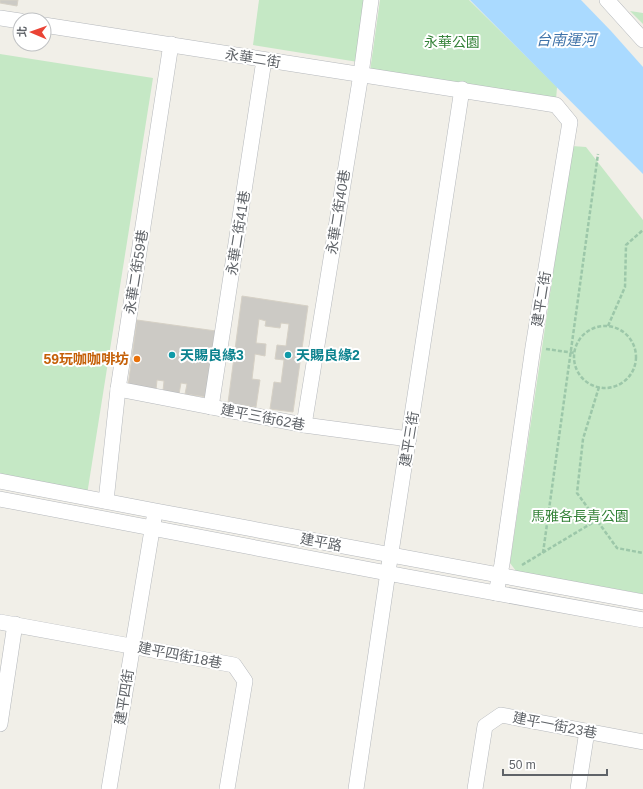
<svg xmlns="http://www.w3.org/2000/svg" width="643" height="789" viewBox="0 0 643 789" font-family="Arial,'Noto Sans TC',sans-serif">
<rect width="100%" height="100%" fill="#f1efe8"/>
<g fill="#c5e8c5">
<polygon points="259,0 367,0 358,62 253,45"/>
<polygon points="380,0 469,0 557,87 556,100 370,71"/>
<polygon points="630,11 643,13 643,24"/>
<polygon points="0,54 153,78 86,501 0,487"/>
<polygon points="572,146 586,147 643,220 643,594 516,571 510,563"/>
</g>
<polygon fill="#aadaff" points="470,0 581,0 611,31 643,67 643,174"/>
<g fill="#cccac5" stroke="#d6d1c6">
<polygon points="0,0 18,0 17,6 0,3"/>
<polygon points="242,296 308,306 293,412 270,409 274,382 281,383 284,360 275,359 277,345 286,346 289,324 281,323 280,328 265,326 266,321 259,319 256,343 266,344 265,356 255,354 252,379 260,380 256,407 228,403"/>
<polygon points="137,320 216,331 207,397 185,394 187,384 181,383 179,394 163,391 164,381 157,380 156,390 128,386"/>
</g>
<g fill="none" stroke-linecap="round" stroke-linejoin="round">
<g stroke="#b5b8bc" stroke-width="16">
<g id="minor">
<polyline points="607,0 643,40"/>
<polyline points="0,18 20,21"/>
<polyline points="44,25 556,105 570,122 533,347 502,564 496,593"/>
<polyline points="118,389 304,425 409,439"/>
<polyline points="211,407 264,60"/>
<polyline points="304,425 361,74 371,0"/>
<polyline points="0,481 156,511 643,602"/>
<polyline points="0,499 403,576 643,620"/>
<polyline points="106,501 118,389 171,44"/>
<polyline points="0,622 234,665 245,681 227,789"/>
<polyline points="0,724 15,624"/>
<polyline points="109,789 154,518"/>
<polyline points="356,789 388,572 462,89"/>
<polyline points="475,789 485,726 501,715 643,742"/>
<polyline points="578,789 587,731"/>
</g>
</g>
<g stroke="#9cc7a9" stroke-width="2.5" stroke-dasharray="4 2" stroke-linecap="butt">
<polyline points="608,326 625,287 626,245 643,230"/>
<circle cx="605" cy="357" r="31"/>
<polyline points="546,349 575,353"/>
<polyline points="599,387 583,439 577,493 617,548 643,553"/>
<polyline points="543,553 598,154"/>
<polyline points="522,565 597,520"/>
</g>
<use href="#minor" stroke="#fff" stroke-width="15"/>
</g>
<g fill="#0f9aa8" stroke="#fff" stroke-width="1.5">
<circle cx="172" cy="355" r="4"/>
<circle cx="288" cy="355" r="4"/>
</g>
<circle fill="#e8710a" stroke="#fff" stroke-width="1.5" cx="137" cy="359" r="4"/>
<g text-anchor="middle" stroke-width="4" stroke-linejoin="round" paint-order="stroke">
<g font-size="14" fill="#348238" stroke="#fff">
<text x="452" y="47">永華公園</text>
<text x="580" y="521">馬雅各長青公園</text>
</g>
<g font-size="14" fill="#5f6368" stroke="#fff">
<text transform="translate(253 58) rotate(9)" y="5">永華二街</text>
<text transform="translate(338 212) rotate(-81)" y="5">永華二街40巷</text>
<text transform="translate(238 233) rotate(-81)" y="5">永華二街41巷</text>
<text transform="translate(136 272) rotate(-81)" y="5">永華二街59巷</text>
<text transform="translate(541 299) rotate(-81)" y="5">建平二街</text>
<text transform="translate(263 417) rotate(11)" y="5">建平三街62巷</text>
<text transform="translate(409 439) rotate(-81)" y="5">建平三街</text>
<text transform="translate(321 542) rotate(11)" y="5">建平路</text>
<text transform="translate(180 655) rotate(11)" y="5">建平四街18巷</text>
<text transform="translate(124 697) rotate(-81)" y="5">建平四街</text>
<text transform="translate(555 725) rotate(11)" y="5">建平一街23巷</text>
</g>
<g font-size="14" font-weight="bold" fill="#0d838f" stroke="#fff" text-anchor="start">
<text x="180" y="360">天賜良緣3</text>
<text x="296" y="360">天賜良緣2</text>
</g>
<g font-size="14" font-weight="bold" fill="#c56008" stroke="#fff" text-anchor="end">
<text x="129" y="364">59玩咖咖啡坊</text>
</g>
<g font-size="15" font-style="italic" fill="#4174aa" stroke="#fff">
<text x="566" y="45">台南運河</text>
</g>
</g>
<g transform="translate(32 32) rotate(272)"><circle r="19" fill="#ffffff" stroke="#bfc1c3"/>
<path d="M0-3L7 15L0 10L-7 15Z" fill="#ea4335"/>
<text y="-6" font-size="11" font-weight="bold" text-anchor="middle" fill="#5f6368">北</text>
</g>
<path d="M503 769v6h104v-6" fill="none" stroke="#5f6368" stroke-width="2"/>
<text x="509" y="769" font-size="12" fill="#5f6368" stroke="#ffffff" stroke-width="3" paint-order="stroke">50 m</text>
</svg>
